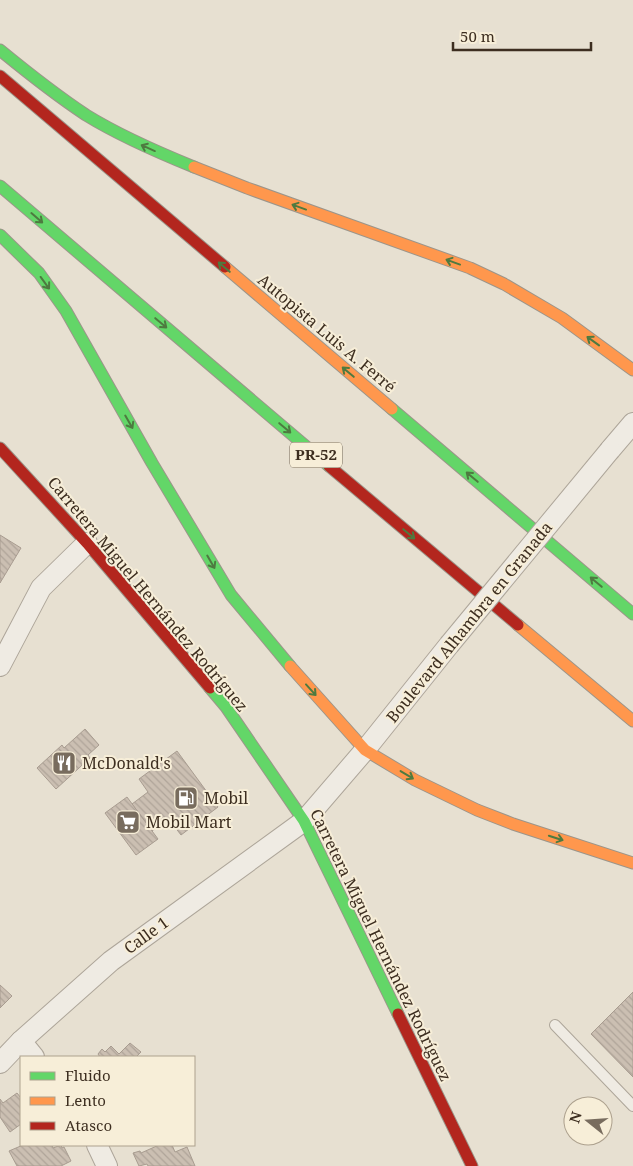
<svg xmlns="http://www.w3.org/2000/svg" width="633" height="1166" viewBox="0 0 633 1166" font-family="'Noto Serif',serif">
<defs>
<pattern id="building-back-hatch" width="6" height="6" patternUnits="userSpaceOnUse" patternTransform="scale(1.25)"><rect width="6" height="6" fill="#cbbfb2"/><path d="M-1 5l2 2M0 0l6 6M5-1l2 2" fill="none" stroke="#afa499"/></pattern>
</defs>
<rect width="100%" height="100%" fill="#e7e0d1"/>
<g fill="url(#building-back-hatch)" stroke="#a89c90">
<polygon points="0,535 21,548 0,583"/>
<polygon points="85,729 99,745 88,755 90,758 56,789 37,768 62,745 64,748"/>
<polygon points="177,751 218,807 181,835 168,818 152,831 132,804 148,792 139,779"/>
<polygon points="127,797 158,839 136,855 105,813"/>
<polygon points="0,985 12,996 0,1008"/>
<polygon points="633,992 633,1077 591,1034"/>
<polygon points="130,1043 141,1052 136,1057 100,1057 98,1054 102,1049 105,1052 111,1046 119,1054"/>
<polygon points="17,1093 21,1098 21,1124 10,1132 0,1117 0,1099 3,1103"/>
<polygon points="23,1145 52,1145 53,1148 61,1145 62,1148 64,1147 71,1161 61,1166 17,1166 9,1151"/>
<polygon points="159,1145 172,1145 175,1152 187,1147 195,1166 148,1166 147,1164 139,1166 133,1153 140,1151 141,1153"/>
</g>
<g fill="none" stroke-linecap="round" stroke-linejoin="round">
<g stroke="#ada599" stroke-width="12">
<polyline id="lane" points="555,1025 633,1106"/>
</g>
<g stroke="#ada599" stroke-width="22">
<g id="street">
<polyline points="610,450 633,423"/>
<polyline points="0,666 41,588 87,543"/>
<polyline points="21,1041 34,1057"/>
<polyline points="0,1063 21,1041 111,961 304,821 365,750 449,645"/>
<polyline points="97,1145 107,1166"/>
</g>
</g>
<g stroke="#9c958a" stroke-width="13">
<g id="fast">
<path d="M0,50C28,73 56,95 86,115C120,136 157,152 194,167"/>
<polyline points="0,186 329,466"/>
<polyline points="0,235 39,273 66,311 152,463 231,595 290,666"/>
<polyline points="392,409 633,614"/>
<polyline points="210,688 226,707 304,821 398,1014"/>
</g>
</g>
<g stroke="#9c958a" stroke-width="13">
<g id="slow">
<polyline points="194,167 247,188 470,268 504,284 562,318 633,370"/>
<polyline points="225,267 392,409"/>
<polyline points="518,625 633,721"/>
<polyline points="290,666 365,750 415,780 477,810 513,824 633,863"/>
</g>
</g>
<g stroke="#9c958a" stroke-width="13">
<g id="jam">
<polyline points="0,76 225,267"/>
<polyline points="0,448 87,543 210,688"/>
<polyline points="329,466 518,625"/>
<polyline points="398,1014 472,1166"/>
</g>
</g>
<use href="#lane" stroke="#efebe3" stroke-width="10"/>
<use href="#street" stroke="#efebe3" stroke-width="20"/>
<use href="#fast" stroke="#63d668" stroke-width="11"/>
<use href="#slow" stroke="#ff974d" stroke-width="11"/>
<use href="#jam" stroke="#b3261e" stroke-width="11"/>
<g stroke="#ada599" stroke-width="22" stroke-linecap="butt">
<polyline id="street-bridge" points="449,645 610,450"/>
</g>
<use href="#street-bridge" stroke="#efebe3" stroke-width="20"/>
</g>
<defs><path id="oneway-shaft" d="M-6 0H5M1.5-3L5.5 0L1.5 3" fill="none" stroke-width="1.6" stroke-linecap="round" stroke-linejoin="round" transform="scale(1.25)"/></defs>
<g stroke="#4e7a40">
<use href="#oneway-shaft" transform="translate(148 148) rotate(-156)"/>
<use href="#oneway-shaft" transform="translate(299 207) rotate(-160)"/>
<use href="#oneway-shaft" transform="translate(37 218) rotate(41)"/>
<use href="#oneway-shaft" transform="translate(453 262) rotate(-160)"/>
<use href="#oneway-shaft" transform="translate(224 267) rotate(-140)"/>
<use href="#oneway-shaft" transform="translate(45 283) rotate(54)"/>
<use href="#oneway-shaft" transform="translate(161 323) rotate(40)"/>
<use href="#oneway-shaft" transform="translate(593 341) rotate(-144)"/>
<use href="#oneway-shaft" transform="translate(348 372) rotate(-140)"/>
<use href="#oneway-shaft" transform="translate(129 422) rotate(60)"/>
<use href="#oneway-shaft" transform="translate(285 428) rotate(40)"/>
<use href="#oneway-shaft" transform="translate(472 477) rotate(-140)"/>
<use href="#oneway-shaft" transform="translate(409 534) rotate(40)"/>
<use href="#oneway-shaft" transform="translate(211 562) rotate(60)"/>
<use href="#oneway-shaft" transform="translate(596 582) rotate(-140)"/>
<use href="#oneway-shaft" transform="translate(311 690) rotate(48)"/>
<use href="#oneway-shaft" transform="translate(407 775) rotate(31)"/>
<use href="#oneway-shaft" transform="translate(556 838) rotate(18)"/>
</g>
<defs>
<g id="restaurant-square" transform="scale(1.25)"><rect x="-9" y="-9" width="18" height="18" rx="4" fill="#786c5e" stroke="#f7eed8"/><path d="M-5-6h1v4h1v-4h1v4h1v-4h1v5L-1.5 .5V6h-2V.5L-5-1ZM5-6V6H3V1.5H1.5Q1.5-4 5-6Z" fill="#fff"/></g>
<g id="fuel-square" transform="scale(1.25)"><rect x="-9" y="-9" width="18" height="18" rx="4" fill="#786c5e" stroke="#f7eed8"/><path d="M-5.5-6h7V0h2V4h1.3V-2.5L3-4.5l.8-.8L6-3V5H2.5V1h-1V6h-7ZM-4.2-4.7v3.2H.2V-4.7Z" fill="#fff"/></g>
<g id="supermarket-square" transform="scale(1.25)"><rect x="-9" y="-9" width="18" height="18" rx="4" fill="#786c5e" stroke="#f7eed8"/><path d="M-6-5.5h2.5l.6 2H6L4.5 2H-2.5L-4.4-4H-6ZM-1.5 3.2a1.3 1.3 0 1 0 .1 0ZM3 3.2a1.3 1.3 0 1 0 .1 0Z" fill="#fff"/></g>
</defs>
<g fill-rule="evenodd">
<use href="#restaurant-square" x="64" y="763"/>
<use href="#fuel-square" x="186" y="798"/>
<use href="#supermarket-square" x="128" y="822"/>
</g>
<g text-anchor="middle" stroke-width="4" stroke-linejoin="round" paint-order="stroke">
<rect fill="#f7eed8" stroke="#756857" stroke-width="1" x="290" y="442.5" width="52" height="25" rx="4"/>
<g font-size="15" font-weight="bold" fill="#3d2e20">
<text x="316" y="460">PR-52</text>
</g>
<g font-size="16" fill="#3d2e20" stroke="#f7eed8">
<text transform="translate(327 333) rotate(40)" y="6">Autopista Luis A. Ferré</text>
<text transform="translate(148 594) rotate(50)" y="6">Carretera Miguel Hernández Rodríguez</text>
<text transform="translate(469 622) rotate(-51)" y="6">Boulevard Alhambra en Granada</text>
<text transform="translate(146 935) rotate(-36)" y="6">Calle 1</text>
<text transform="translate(381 945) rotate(64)" y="6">Carretera Miguel Hernández Rodríguez</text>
</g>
<g font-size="16" fill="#3d2e20" stroke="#f7eed8" text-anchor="start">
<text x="82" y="769">McDonald's</text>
<text x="204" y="804">Mobil</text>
<text x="146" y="828">Mobil Mart</text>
</g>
</g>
<rect x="20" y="1056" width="175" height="90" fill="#f7eed8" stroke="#ada18e"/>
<rect x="30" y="1072" width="25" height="8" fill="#63d668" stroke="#ada18e"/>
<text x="65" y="1081" font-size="15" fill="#3d2e20">Fluido</text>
<rect x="30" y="1097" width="25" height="8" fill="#ff974d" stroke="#ada18e"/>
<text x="65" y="1106" font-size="15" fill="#3d2e20">Lento</text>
<rect x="30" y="1122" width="25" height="8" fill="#b3261e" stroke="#ada18e"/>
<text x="65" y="1131" font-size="15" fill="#3d2e20">Atasco</text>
<g transform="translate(588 1121) rotate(287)"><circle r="24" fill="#f7eed8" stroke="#ada18e"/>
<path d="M0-4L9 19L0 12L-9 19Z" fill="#786c5e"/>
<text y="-8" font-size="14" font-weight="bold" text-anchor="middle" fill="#3d2e20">N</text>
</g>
<path d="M453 42v8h138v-8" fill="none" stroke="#3d2e20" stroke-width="2.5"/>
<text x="460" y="42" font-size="15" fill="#3d2e20" stroke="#f7eed8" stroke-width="4" paint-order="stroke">50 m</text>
</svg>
